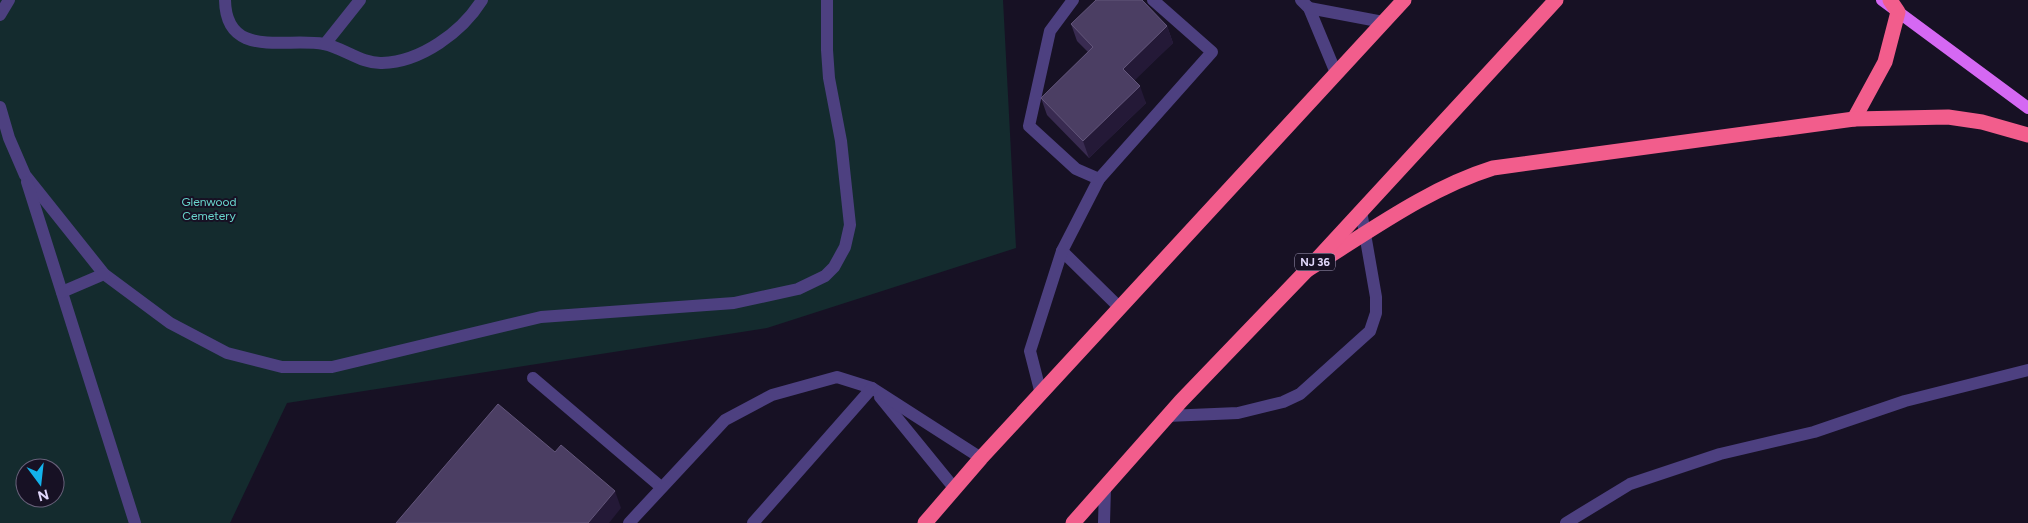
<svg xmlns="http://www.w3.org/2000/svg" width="2028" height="523" viewBox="0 0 2028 523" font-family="Figtree,sans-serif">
<rect width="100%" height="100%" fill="#171124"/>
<path fill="#142b2e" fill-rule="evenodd" d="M0,0H1003L1016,248L767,328L287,403L230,523H0ZM25,468H55V498H25Z"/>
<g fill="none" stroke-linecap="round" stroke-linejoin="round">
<g stroke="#4d4080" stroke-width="12">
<path d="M225,0C226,60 286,37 324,44C344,48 362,64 382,63C421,62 462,32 482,0"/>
<polyline points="1073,0 1050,31 1029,126 1076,169 1099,179"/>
<polyline points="1301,0 1309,8 1336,73"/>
<polyline points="1309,8 1383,22"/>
<polyline points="0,15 9,0"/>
<polyline points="325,44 360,0"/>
<polyline points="0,107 9,138 25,175 104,274 170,323 227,353 282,367 332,367 541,317 734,303 798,289 825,276 834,267 845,247 850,225 841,141 829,78 827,50 827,0"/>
<polyline points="27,182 135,523"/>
<polyline points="1062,251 1120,308"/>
<polyline points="62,292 104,274"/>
<polyline points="533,378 661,487"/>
<polyline points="1041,394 1030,351 1062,251 1099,179 1212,52 1153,0"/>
<polyline points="880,397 955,489"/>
<polyline points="1167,416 1238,413 1283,402 1300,394 1370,331 1376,313 1376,297 1361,211"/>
<polyline points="629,523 725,420 772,395 837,377 872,388 981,458"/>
<polyline points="753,523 872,388"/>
<polyline points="1104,523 1105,487"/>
<polyline points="1566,523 1630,484 1720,454 1814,432 1905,401 2028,370"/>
</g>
<polyline stroke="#d568f3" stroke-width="12" points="1882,0 2028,108"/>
<g stroke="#f25d8c" stroke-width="15">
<polyline points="1854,119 1885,62 1898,12 1890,0"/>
<path d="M1307,270C1366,234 1426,189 1493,168L1854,119L1948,117L1982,122L2028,135"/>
<polyline points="925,523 981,458 1404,0"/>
<polyline points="1073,523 1181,401 1307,270 1556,0"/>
</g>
</g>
<polygon fill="#392b51" points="1071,24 1167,26 1173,43 1134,80 1146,103 1089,158 1047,115 1041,98 1088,52 1077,41"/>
<g fill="#241937">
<polygon points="1167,26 1173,43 1129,86 1123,69"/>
<polygon points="1140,86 1146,103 1089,158 1083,141"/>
<polygon points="615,491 621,508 609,523 588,523"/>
</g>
<g fill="#4b3e63" stroke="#63567b">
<polygon points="1096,0 1142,0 1167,26 1123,69 1140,86 1083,141 1041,98 1093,47 1071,24"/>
<polygon points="498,404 555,452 561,445 615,491 588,523 396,523"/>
</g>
<g text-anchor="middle" stroke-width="4" stroke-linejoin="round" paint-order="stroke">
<rect fill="#171124" stroke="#a59cbb" stroke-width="1" x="1295" y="253.5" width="40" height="17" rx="4"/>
<g font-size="11" font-weight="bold" fill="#e2d8fc">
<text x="1315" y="266">NJ 36</text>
</g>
<g font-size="12" fill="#69d6cd" stroke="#171124">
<text x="209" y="206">Glenwood<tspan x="209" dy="14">Cemetery</tspan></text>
</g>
</g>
<g transform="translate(40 483) rotate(165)"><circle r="24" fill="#171124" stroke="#68617a"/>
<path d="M0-4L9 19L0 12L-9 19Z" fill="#13b3ec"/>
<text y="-8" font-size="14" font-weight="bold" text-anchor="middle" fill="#e2d8fc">N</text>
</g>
</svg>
